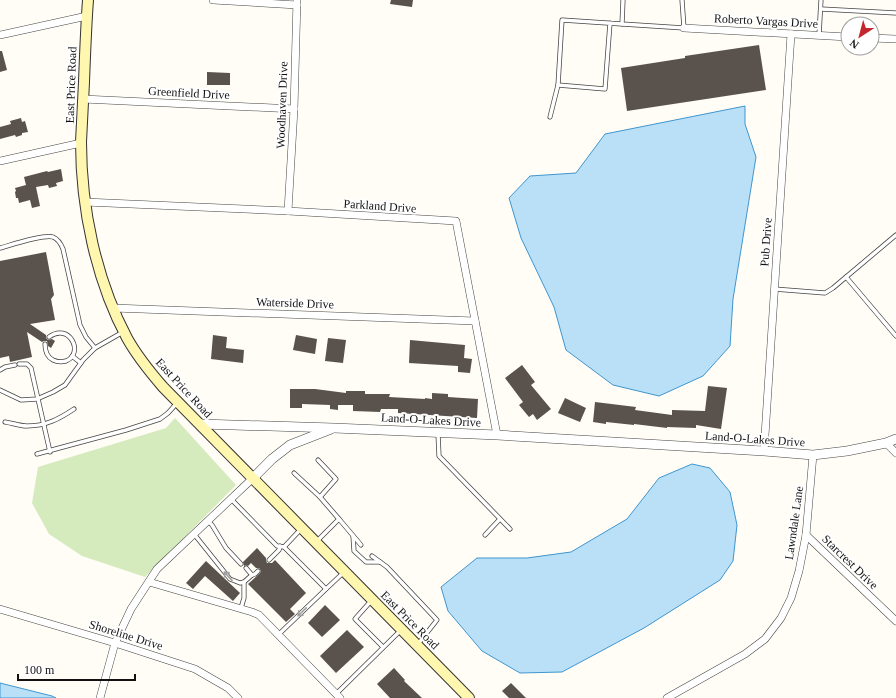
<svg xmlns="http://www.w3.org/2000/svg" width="896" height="698" viewBox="0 0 896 698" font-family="'Times New Roman',serif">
<rect width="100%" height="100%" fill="#fffdf5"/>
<polygon fill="#d5ebbd" points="175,418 236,485 145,577 82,556 49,534 32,503 38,467 166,428"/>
<g fill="#b9e0f7" stroke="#3f96cf">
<polygon points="745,106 745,124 756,157 733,299 730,346 703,376 659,396 613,385 566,350 554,307 521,238 509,198 530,176 576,173 605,134"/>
<polygon points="692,464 710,468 730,492 737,525 733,561 720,580 644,628 562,672 520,673 482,651 448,611 441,587 477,558 527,558 571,552 627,519 659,478"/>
<polygon points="0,683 52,696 56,698 0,698"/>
</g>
<g fill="#5a524d">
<polygon points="391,0 413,0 412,7 390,4"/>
<polygon points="759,45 766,90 627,111 621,68 685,58 685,56"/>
<polygon points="0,51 2,51 7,70 0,72"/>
<polygon points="207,72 230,73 230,85 207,85"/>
<polygon points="21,118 22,122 25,121 28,132 22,133 22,135 16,137 15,135 0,139 0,127 11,124 10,121"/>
<polygon points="61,169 63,181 56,183 57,186 49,188 48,185 36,187 40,206 32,208 30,200 19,203 18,198 16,198 15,192 16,191 15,188 26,185 24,177 47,171 48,172"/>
<polygon points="46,252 54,295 51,299 55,320 30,324 46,335 46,338 48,340 52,339 55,341 51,348 48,346 47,341 44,341 42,342 27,332 32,357 10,362 9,356 0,358 0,261"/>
<polygon points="213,335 227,337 226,348 244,350 243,363 211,359"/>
<polygon points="296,335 317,339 315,354 293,350"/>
<polygon points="328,338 346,340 343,363 325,361"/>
<polygon points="410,340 465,345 464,358 472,359 470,373 458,372 458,366 409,363"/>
<polygon points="522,365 535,382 531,385 551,409 537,420 533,414 529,417 519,405 523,402 505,378"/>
<polygon points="708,386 727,388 721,429 696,425 696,428 667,427 667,428 634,424 634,425 606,422 606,424 593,422 595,402 636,407 635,410 672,415 672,410 705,411"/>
<polygon points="290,389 315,389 346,393 346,391 365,391 365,394 390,394 389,397 425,399 425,398 432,399 432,393 448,394 448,397 478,399 477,418 398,413 398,409 381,409 380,412 353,411 353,405 338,405 338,410 330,409 330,405 302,404 302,408 290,408"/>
<polygon points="565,398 586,408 580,422 558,413"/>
<polygon points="257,548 266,558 266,560 267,563 272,563 275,560 306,593 290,609 295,614 286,622 248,584 260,573 261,571 259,568 256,568 251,563 248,566 246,565 244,566 243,562"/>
<polygon points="206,561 240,593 233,601 205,576 193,589 186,583"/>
<polygon points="325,605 340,620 322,637 308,623"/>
<polygon points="347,630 364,647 336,673 320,656"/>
<polygon points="394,668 405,680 404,681 422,698 390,698 377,684"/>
<polygon points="511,683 526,698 509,698 502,691"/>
</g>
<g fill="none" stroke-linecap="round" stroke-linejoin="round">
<g stroke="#444" stroke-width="5">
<g id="service">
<polyline points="623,0 622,24 684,28 682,0"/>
<polyline points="821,9 896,13"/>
<polyline points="610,23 605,89 558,85 562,20 622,24"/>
<polyline points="819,35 821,0"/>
<polyline points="550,117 558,85"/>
<path d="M0,248C11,245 44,234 53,237C58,239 61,244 63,249L80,325L86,337L95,348"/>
<polyline points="846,277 896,336"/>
<polyline points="774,289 825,293 833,288 896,235"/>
<path d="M45,344C45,351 47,357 53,360C57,362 62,362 66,361C85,353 69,322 49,337"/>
<polyline points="72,356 81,363"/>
<polyline points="19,364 27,364 31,368 50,452"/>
<polyline points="0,370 5,367 15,365"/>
<polyline points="0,390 21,400 37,399 53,392 65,385 83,360 95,348 123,332"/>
<path d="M5,422C12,423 20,426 27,426C46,426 59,419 74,409"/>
<polyline points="438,434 439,456 510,529"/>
<polyline points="37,454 126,430 160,419 168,413 177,403"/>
<polyline points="294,473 320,497 336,479 318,460"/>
<polyline points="320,497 339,519"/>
<polyline points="231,499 277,546 284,547"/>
<polyline points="208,521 212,525 226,548 241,564"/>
<polyline points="301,529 284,547 326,589 343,573"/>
<polyline points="194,534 230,579 240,583 244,582 252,575 246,568"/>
<polyline points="485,535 500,519"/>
<polyline points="353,536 354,551 366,562 380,562"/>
<polyline points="317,541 339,519 361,545"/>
<polyline points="372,556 387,567 437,620 418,644"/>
<polyline points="269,560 279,550 280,546"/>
<polyline points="252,575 255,574 258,571"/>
<polyline points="371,601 355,619 383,647"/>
<polyline points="241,608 244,598 244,582"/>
<polyline points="278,635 326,589"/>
<polyline points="336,694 401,630"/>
</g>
</g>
<g stroke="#444" stroke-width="8">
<g id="minor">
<polyline points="213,0 297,5"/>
<polyline points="684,28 848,37"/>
<polyline points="0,35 87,16"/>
<polyline points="872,38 896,39"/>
<polyline points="83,99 294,109"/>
<polyline points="0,161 81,143"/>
<polyline points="85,202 288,211 456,221 497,435"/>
<polyline points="288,211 294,109 297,0"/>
<polyline points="113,308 475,321"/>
<polyline points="886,443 896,453"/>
<polyline points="764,451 791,34"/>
<polyline points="806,535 896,621"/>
<polyline points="149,582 252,612 259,615 340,698"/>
<polyline points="0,609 115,643 195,669 228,688 238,698"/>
<polyline points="100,698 115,643 131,609 157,569 253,478"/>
<polyline points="667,698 745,654 765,639 781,618 791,598 799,571 806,535 813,455"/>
</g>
</g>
<g stroke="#444" stroke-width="10">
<g id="tertiary">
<polyline points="201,424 334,428 497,435 764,451 813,455 847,451 886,443 896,439"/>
<polyline points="253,478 272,459 290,445 331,429"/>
</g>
</g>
<g stroke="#333" stroke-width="12">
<path id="secondary" d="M88,0C86,27 85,55 84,82C83,102 82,122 81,142C81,208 96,280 127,338C137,356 150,372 163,387L469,698"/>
</g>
<use href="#service" stroke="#fff" stroke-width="3.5"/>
<use href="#minor" stroke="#fff" stroke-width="7"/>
<use href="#tertiary" stroke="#fff" stroke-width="9"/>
<use href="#secondary" stroke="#fff6b0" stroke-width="10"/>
</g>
<defs><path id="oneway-shaft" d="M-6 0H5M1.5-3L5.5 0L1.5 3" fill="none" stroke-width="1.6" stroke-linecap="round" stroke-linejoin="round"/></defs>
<g stroke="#a0a0a0">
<use href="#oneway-shaft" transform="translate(228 576) rotate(-133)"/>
<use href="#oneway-shaft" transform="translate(302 612) rotate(136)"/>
</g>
<g text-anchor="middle" stroke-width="4" stroke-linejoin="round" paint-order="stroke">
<g font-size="12" fill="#111" stroke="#fff">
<text transform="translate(766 21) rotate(3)" y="4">Roberto Vargas Drive</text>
<text transform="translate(71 85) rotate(-88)" y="4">East Price Road</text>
<text transform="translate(189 93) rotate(3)" y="4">Greenfield Drive</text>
<text transform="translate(282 105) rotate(-88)" y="4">Woodhaven Drive</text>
<text transform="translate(380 206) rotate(4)" y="4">Parkland Drive</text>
<text transform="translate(766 242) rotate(-86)" y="4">Pub Drive</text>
<text transform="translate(295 303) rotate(2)" y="4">Waterside Drive</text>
<text transform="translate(184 388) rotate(47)" y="4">East Price Road</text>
<text transform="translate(431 420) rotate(3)" y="4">Land-O-Lakes Drive</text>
<text transform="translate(755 439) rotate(4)" y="4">Land-O-Lakes Drive</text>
<text transform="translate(794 523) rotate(-82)" y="4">Lawndale Lane</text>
<text transform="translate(850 562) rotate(44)" y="4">Starcrest Drive</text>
<text transform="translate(410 620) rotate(45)" y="4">East Price Road</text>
<text transform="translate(126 635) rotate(17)" y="4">Shoreline Drive</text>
</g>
</g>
<g transform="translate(860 36) rotate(216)"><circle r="19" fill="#ffffff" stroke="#a0a0a0"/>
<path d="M0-3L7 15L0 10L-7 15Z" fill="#c4262e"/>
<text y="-6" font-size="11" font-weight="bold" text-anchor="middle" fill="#111111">N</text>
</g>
<path d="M18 674v6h117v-6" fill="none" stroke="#111111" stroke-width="2"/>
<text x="24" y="674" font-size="12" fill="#111111" stroke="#ffffff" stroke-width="3" paint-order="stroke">100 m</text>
</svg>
